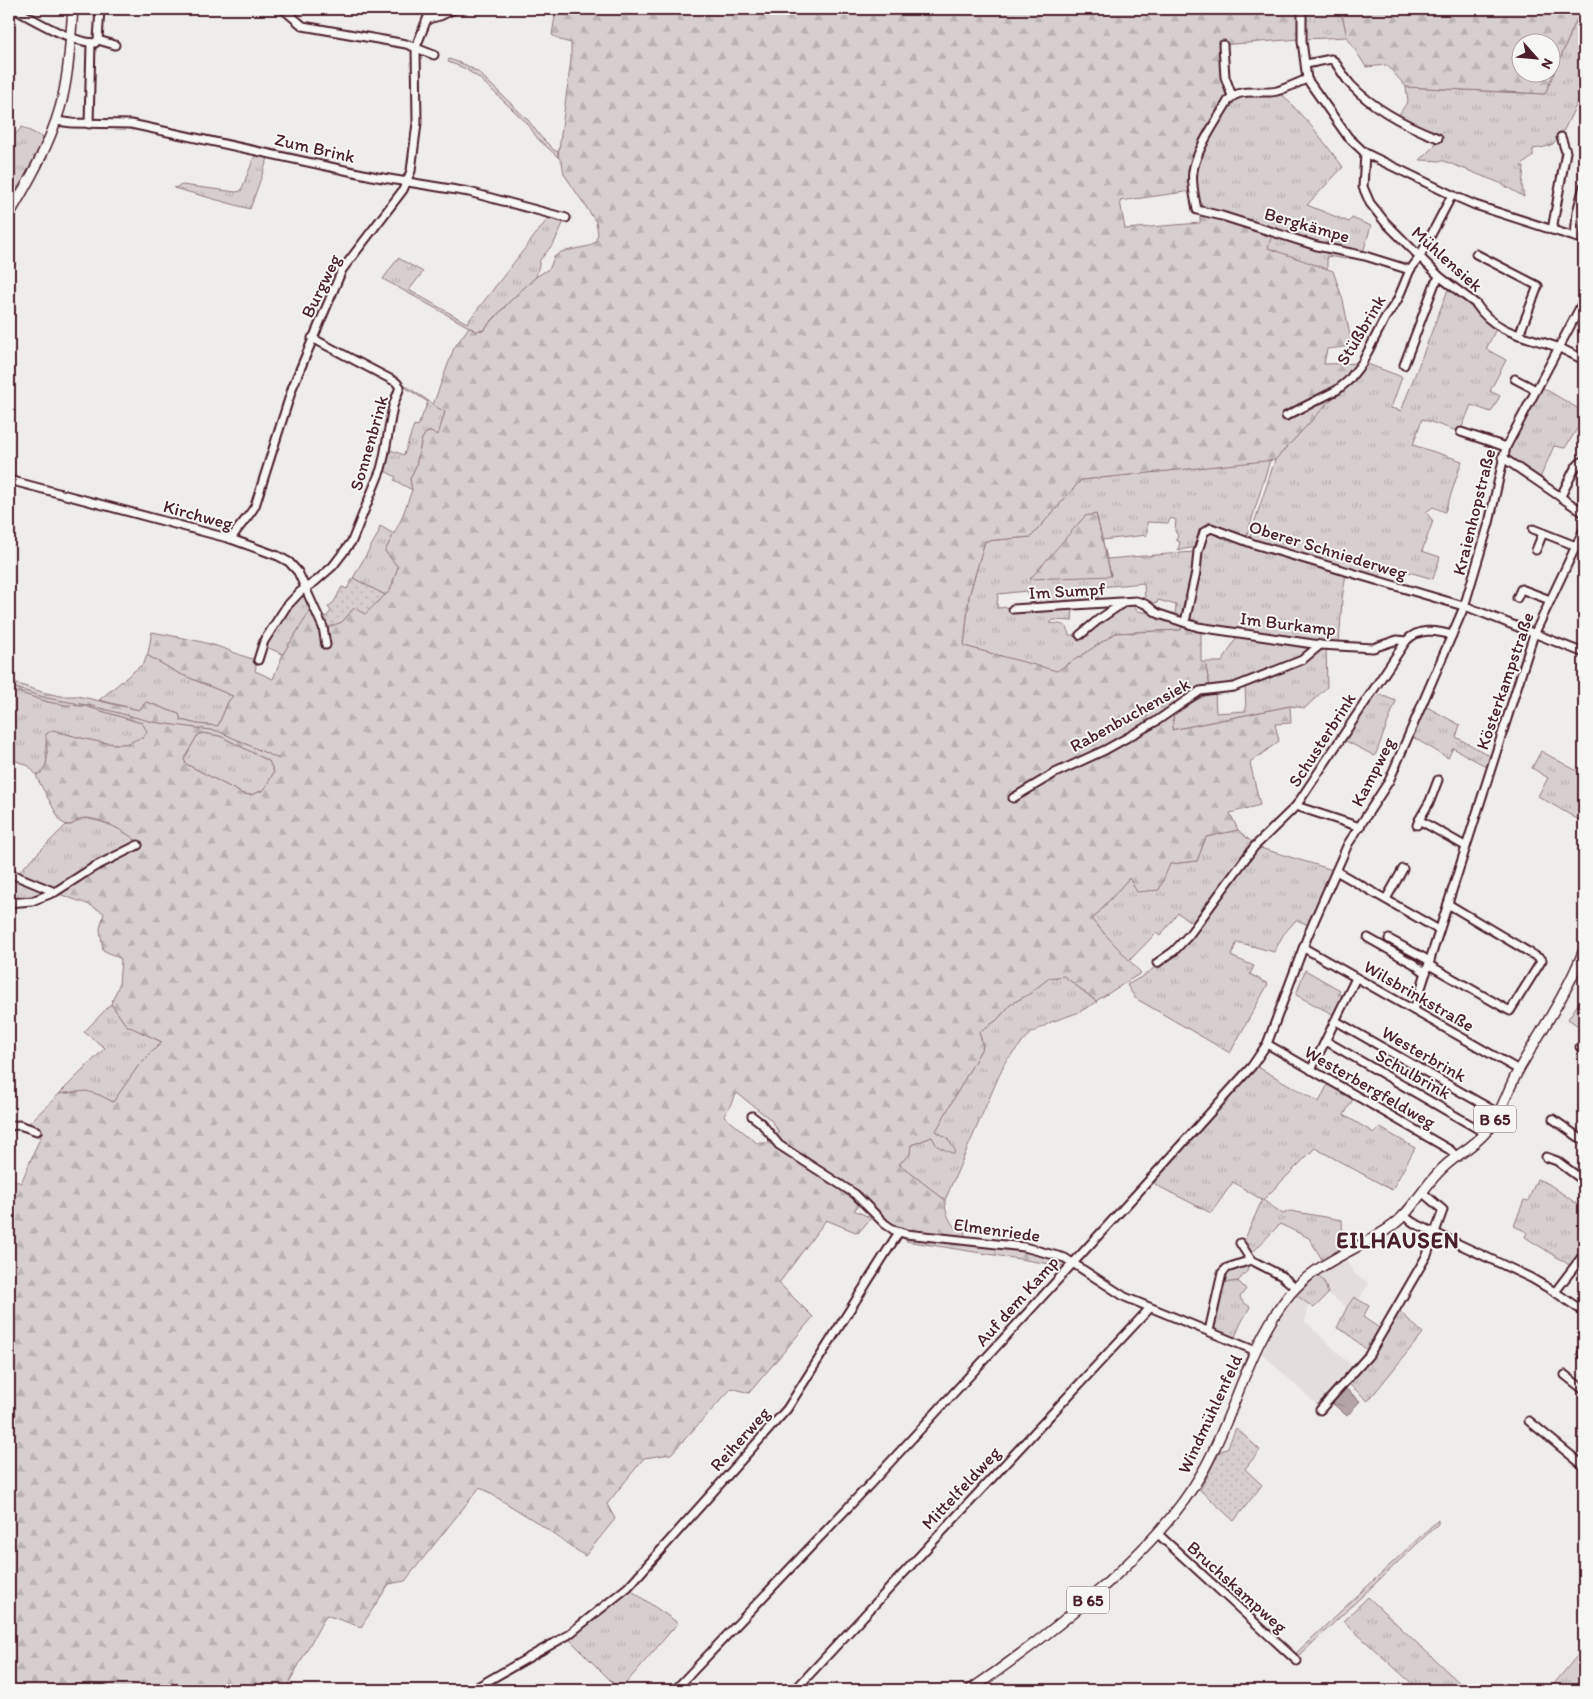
<svg xmlns="http://www.w3.org/2000/svg" width="1593" height="1699" viewBox="0 0 1593 1699" font-family="Itim,sans-serif">
<defs>
<pattern id="grass-tufts" width="24" height="20" patternUnits="userSpaceOnUse" patternTransform="scale(1.25)"><rect width="24" height="20" fill="#d7cfce"/><path d="M3 7l-1-3M5 7V3M7 7l1-3M15 17l-1-3M17 17v-4M19 17l1-3" fill="none" stroke="#bab1b1"/></pattern>
<pattern id="forest-firs" width="22" height="20" patternUnits="userSpaceOnUse" patternTransform="scale(1.25)"><rect width="22" height="20" fill="#d7cfce"/><path d="M5 1l3.5 6h-7zM16 11l3.5 6h-7z" fill="#bab1b1"/></pattern>
<pattern id="garden-dots" width="8" height="8" patternUnits="userSpaceOnUse" patternTransform="scale(1.25)"><rect width="8" height="8" fill="#d7cfce"/><path d="M2 2h.1M6 6h.1" fill="none" stroke="#bab1b1" stroke-width="1.8" stroke-linecap="round"/></pattern>
<pattern id="water-ripples" width="26" height="14" patternUnits="userSpaceOnUse" patternTransform="scale(1.25)"><rect width="26" height="14" fill="#b4a4a5"/><path d="M2 4q2-2 4 0t4 0M15 11q2-2 4 0t4 0" fill="none" stroke="#948587"/></pattern>
</defs>
<rect width="100%" height="100%" fill="#efedea"/>
<filter id="ink" filterUnits="userSpaceOnUse"><feTurbulence type="fractalNoise" baseFrequency=".02" numOctaves="2"/><feDisplacementMap in="SourceGraphic" scale="10" xChannelSelector="R" yChannelSelector="G"/><feConvolveMatrix kernelMatrix="1 2 1 2 8 2 1 2 1" color-interpolation-filters="sRGB"/></filter>
<g filter="url(#ink)">
<g fill="#e3dedc">
<path d="M1344,1258L1356,1275L1369,1283L1359,1300L1354,1297L1347,1307L1328,1294L1325,1283L1318,1275Z"/>
<path d="M1296,1295L1309,1305L1307,1307L1305,1321L1353,1367L1357,1368L1321,1406L1316,1404L1261,1353L1277,1322Z"/>
</g>
<g fill="url(#grass-tufts)" stroke="#90777c">
<path d="M1305,9H1341L1347,37L1305,39Z"/>
<path d="M1581,9H1584V89L1561,136L1553,144L1545,147L1533,149V156L1521,166L1524,167L1522,186L1524,197L1500,183L1444,161L1420,160L1434,146L1438,139L1398,116L1408,101L1406,87L1545,94Z"/>
<path d="M449,59L466,65L478,72L528,120L540,136L554,150L558,152V157L538,139L527,123L479,78L464,68L448,62Z"/>
<path d="M1281,93L1314,129L1343,167L1307,205L1349,222L1352,218L1371,226L1361,259L1346,254V259L1327,256V270L1267,248L1273,229L1199,206L1195,172L1199,158L1212,131L1230,102L1244,94Z"/>
<path d="M22,127L44,138L19,188L9,182V141Z"/>
<path d="M255,155L268,158L250,209L174,188L182,185L236,192L241,191Z"/>
<path d="M550,216L565,219L554,243L540,260L536,277L512,299L482,331L478,332L383,279L398,258L423,272L409,290L467,323Z"/>
<path d="M347,261L318,335V338L403,384L445,412L438,436L430,432L426,433L422,439L416,466L410,479L412,490L394,480L396,477L383,470L388,449L404,455L414,425L418,426L428,402L403,386L399,387L383,456L358,528L340,556L338,552L352,536L379,469L398,387L395,383L315,343L295,387L255,511L239,532L232,531L246,517L251,505L259,487L291,384Z"/>
<path d="M1449,287L1474,306L1479,314L1497,327L1486,349L1506,360L1490,391L1500,396L1491,412L1471,405L1460,432L1422,419L1413,445L1462,461L1445,512L1433,507L1426,512L1433,521L1422,551L1440,557L1433,579L1385,565L1378,580L1252,542L1250,536L1275,460L1365,363L1402,377L1391,408L1401,411Z"/>
<path d="M1540,386L1584,412V418L1565,448L1554,446L1540,478L1508,458L1506,453Z"/>
<path d="M1270,460L1246,538L1209,522L1206,524L1197,547L1178,550L1180,542L1176,540L1178,536L1175,531L1176,520L1171,518L1168,523L1147,522V535L1102,540L1096,514L1111,575L1107,559L1193,552L1197,554L1184,619L1175,616L1176,605L1158,600L1157,603L1154,602L1153,604H1150L1145,601L1144,583L1099,587L1098,603L1030,607L1027,591L998,594L997,608L1009,607L1011,610L1073,606L1072,621L1053,620L1050,623C1061,625 1066,622 1069,635H1077L1078,637L1089,636V629L1123,605L1132,602L1137,611L1155,614L1183,624L1181,630L1116,633L1057,672L964,646L969,596L985,541L1031,537L1081,480Z"/>
<path d="M380,526L394,534L385,551L398,567L390,591L385,595L353,578L378,534Z"/>
<path d="M1212,530L1346,574L1342,599L1339,645L1192,624L1188,621L1205,536Z"/>
<path d="M304,593L312,608L283,654L264,646C275,627 286,606 304,593Z"/>
<path d="M1238,635L1311,646L1301,658L1233,686L1210,689L1205,662H1222Z"/>
<path d="M1326,648L1327,687L1305,708L1290,706L1172,730L1174,711L1215,691L1216,713L1246,711L1245,685L1302,661Z"/>
<path d="M147,655L178,673L233,696L228,702L218,726L197,724L181,720L179,714L146,702L139,710L99,700L144,663Z"/>
<path d="M9,689L48,702L65,705L85,706L135,721L142,723L148,731L143,738C136,739 135,741 129,743C113,748 69,735 53,730C51,734 46,740 46,745C45,759 51,767 37,776L29,766L9,758Z"/>
<path d="M1373,692L1396,701L1375,756L1342,739Z"/>
<path d="M1425,706L1460,725L1456,737L1492,757L1489,768L1453,748L1448,758L1411,736Z"/>
<path d="M202,733L220,736L269,761L274,772L264,790L251,795L243,794L186,764L184,759L197,736Z"/>
<path d="M1541,751L1584,775V823L1538,796L1548,778L1532,768Z"/>
<path d="M83,818C102,820 124,829 138,842L55,891L16,875L66,825H71Z"/>
<path d="M1238,830L1254,844L1195,925L1178,913L1160,936L1156,933L1129,961L1092,920L1129,878L1170,864L1197,861L1206,837Z"/>
<path d="M1257,847L1333,870L1309,925L1296,920L1283,935L1274,952L1237,942L1231,956L1254,966L1250,974L1268,984L1230,1053L1135,998L1127,985L1145,975L1184,945Z"/>
<path d="M9,874L52,892L42,896L9,901Z"/>
<path d="M1305,970L1340,990L1339,994L1345,996L1336,1016L1296,995Z"/>
<path d="M1064,976L1097,1002L1077,1013L1051,1022L1030,1034L1005,1062L945,1200L899,1164L910,1154L911,1145L932,1137L935,1132L983,1046L979,1032L997,1020L1011,1004L1029,994L1049,978Z"/>
<path d="M111,1004L126,1025L162,1042L139,1065L113,1102C94,1092 80,1090 59,1094L105,1048L84,1032Z"/>
<path d="M1256,1066L1319,1102L1329,1082L1354,1097L1344,1115L1374,1133L1379,1127L1415,1148L1392,1190L1315,1148L1263,1200L1283,1214L1290,1211L1342,1220L1343,1246L1323,1261L1309,1238L1280,1224L1250,1255L1244,1241L1262,1200L1233,1182L1211,1213L1156,1185L1153,1180Z"/>
<path d="M1537,1179L1549,1184L1584,1209V1249L1571,1266L1525,1237L1527,1232L1514,1226L1524,1200L1528,1201Z"/>
<path d="M1318,1275L1325,1283L1328,1294L1314,1308L1296,1295Z"/>
<path d="M1238,1281L1246,1289L1240,1297L1242,1301L1250,1307L1241,1323L1234,1339L1213,1330L1221,1283Z"/>
<path d="M1354,1297L1369,1306L1363,1317L1382,1330L1370,1350H1367L1347,1333L1337,1328L1347,1307Z"/>
<path d="M1398,1310L1423,1333L1368,1401L1348,1383Z"/>
<path d="M1438,1520V1524L1299,1656H1293Z"/>
<path d="M629,1589L678,1623L620,1690L568,1638Z"/>
<path d="M1368,1597L1466,1689L1468,1690H1419L1343,1621Z"/>
<path d="M1581,1651L1584,1654V1690H1549Z"/>
</g>
<g fill="url(#forest-firs)" stroke="#90777c" fill-rule="evenodd">
<path d="M554,9H1300V39L1220,45L1226,99L1195,157L1192,191L1120,201L1125,229L1200,223V216L1202,213L1272,234L1268,248L1333,271L1343,300L1352,346L1327,349L1324,364L1365,363L1275,460L1081,480L1031,537L985,541L969,596L964,646L1057,671L1116,633L1181,630L1183,624L1201,630V662H1205L1211,693L1174,711L1172,730L1290,706L1291,723L1275,724L1279,741L1250,763L1260,805L1230,813L1238,830L1206,837L1197,861L1170,864L1159,890L1137,892L1129,878L1092,920L1141,973L1096,1001L1064,976L1049,978L1029,994L1011,1004L997,1020L979,1032L983,1046L936,1131L947,1138L955,1150L954,1154L937,1146L932,1137L911,1145L910,1154L899,1164L945,1200C945,1212 948,1218 955,1228L964,1229L966,1242L1024,1249L1064,1260L1065,1263L1063,1266L906,1241L904,1231L894,1228L865,1200L854,1210L871,1218L858,1233L826,1220L779,1283L813,1317L749,1393L732,1388L671,1454L644,1458L607,1504L615,1519L585,1556L538,1523L480,1487L405,1581L389,1584L361,1627L326,1615L285,1690H9V1178L21,1183L43,1131L26,1126L59,1094L86,1091L100,1095L113,1102L139,1065L162,1042L126,1025L111,1004L119,985L121,959L103,950L100,929L104,913L90,905L56,893L138,842C127,832 100,818 85,818C74,818 74,830 61,822L37,778V774L41,773C51,762 46,748 46,734L53,730C69,735 113,748 129,743C134,741 137,738 143,738L147,731L142,723L135,721L85,706L65,705L48,702L9,689V681L42,692L60,696H77L91,699L139,710L146,702L179,714L181,720L197,724L218,726L228,702L233,696L178,673L147,655L148,653L152,632C172,636 193,639 213,645C228,649 242,657 257,660L255,671L273,679L283,654L312,608L326,627L342,622L354,608L383,597L390,591L398,567L385,551L401,520L412,490L410,479L416,466L422,439L426,433L430,432L438,435L445,412L433,405L454,348L469,327L477,332L479,330L483,331L512,299L536,277L550,268L554,257L561,252L589,246L595,242L598,234L596,222L564,174L562,162L558,157L571,60V43L560,40L552,35L556,10ZM202,733L220,736L269,761L274,772L264,790L251,795L243,794L186,764L184,759L197,736ZM737,1093L771,1120L778,1131L770,1143H757L724,1116Z"/>
<path d="M1341,9H1581L1545,94L1406,87L1387,65L1366,67L1347,37ZM1520,42H1550V72H1520Z"/>
<path d="M1096,514L1111,576L1030,579L1085,516Z"/>
<path d="M1247,1263L1248,1270L1238,1281L1221,1283L1226,1270Z"/>
</g>
<g fill="url(#garden-dots)" stroke="#90777c">
<path d="M353,578L385,595L365,614L354,608L342,622L326,628L321,614L326,617L331,611L328,607L334,602L342,587L347,589Z"/>
<path d="M1236,1428L1260,1450L1245,1469L1262,1485L1234,1521L1200,1490L1220,1451L1227,1449Z"/>
</g>
<path fill="#d7cfce" stroke="#90777c" d="M1584,995V1030L1568,1019Z"/>
<path fill="url(#water-ripples)" stroke="#8a6f74" d="M1345,1388L1360,1401L1347,1416L1332,1403Z"/>
<g fill="none" stroke-linecap="round" stroke-linejoin="round">
<path stroke="#8a6f74" stroke-width="1" d="M9,686L46,698L92,706L153,722L218,731L279,759"/>
<g stroke="#4a1f2b" stroke-width="11">
<g id="minor">
<path d="M14,9C36,21 71,42 95,43L98,40L115,45"/>
<path d="M283,9L303,26L406,44L434,55"/>
<path d="M1302,9V41L1307,79L1348,137L1365,153L1452,195L1475,205L1584,240"/>
<path d="M428,19L440,16L454,9"/>
<path d="M98,40L100,9"/>
<path d="M1223,45L1225,77L1232,96"/>
<path d="M1306,64L1331,59L1335,62C1340,70 1345,78 1351,85C1374,109 1407,126 1438,138"/>
<path d="M1307,79C1297,83 1287,88 1277,91C1261,95 1240,86 1228,101C1217,120 1196,150 1193,171C1191,184 1195,198 1197,210L1222,216L1317,246L1365,256L1410,270"/>
<path d="M56,121L72,123L131,124L377,177L469,192L566,218"/>
<path d="M89,124L91,43"/>
<path d="M1365,153L1363,187L1370,203L1385,222L1440,277L1476,304C1496,335 1529,336 1560,348C1568,352 1576,356 1584,360"/>
<path d="M1552,230L1566,152L1561,137"/>
<path d="M1575,237L1577,212L1584,186"/>
<path d="M1476,254L1538,286L1519,335"/>
<path d="M1404,365L1435,283L1440,277"/>
<path d="M1515,379L1536,390"/>
<path d="M1286,416L1337,390L1348,381L1362,363L1385,318L1397,301L1410,270L1419,258L1452,195"/>
<path d="M1461,432L1506,447"/>
<path d="M1502,457L1584,513"/>
<path d="M9,480L231,539L278,556L289,562L298,572L323,627L326,645"/>
<path d="M1561,496L1575,468L1581,462L1584,464"/>
<path d="M1533,529L1576,546"/>
<path d="M231,539C238,527 248,518 255,506L293,386L342,270L403,190L411,171L417,123L416,47L431,9"/>
<path d="M1536,550L1543,533"/>
<path d="M1517,598L1521,589L1550,600"/>
<path d="M1013,609L1136,601C1152,605 1148,608 1159,614L1198,627L1320,645L1373,648L1397,640L1406,641"/>
<path d="M1185,622L1196,572L1198,551L1204,532L1211,528L1254,544L1470,608L1584,653"/>
<path d="M1080,635L1098,620L1123,603"/>
<path d="M258,660L264,641L286,607L300,592L316,581L333,566L352,541L381,469L384,457L393,406L400,387L396,382L312,338"/>
<path d="M1013,798L1055,773L1105,750L1155,722L1200,691L1234,687L1302,660L1320,645"/>
<path d="M1296,806L1360,827"/>
<path d="M1419,820L1430,801L1438,780"/>
<path d="M1417,825L1419,820L1465,846"/>
<path d="M1336,871L1439,930"/>
<path d="M9,873L55,892"/>
<path d="M1386,899L1403,869"/>
<path d="M9,903L32,901L55,892L94,867L138,845"/>
<path d="M1368,938L1414,964L1426,973"/>
<path d="M1389,939L1430,961"/>
<path d="M1304,948L1519,1070"/>
<path d="M1157,963L1174,951L1189,935L1254,847L1296,806L1406,641C1418,628 1435,630 1452,635"/>
<path d="M1429,965L1510,1011L1542,960L1448,904"/>
<path d="M1414,1010L1533,637L1584,529"/>
<path d="M1336,1021L1498,1113"/>
<path d="M1326,1041L1485,1133"/>
<path d="M1267,1044L1450,1150L1457,1157"/>
<path d="M1580,1047L1584,1050"/>
<path d="M1311,1070L1356,978"/>
<path d="M752,1116L761,1123L779,1145L855,1194L885,1224L894,1230L906,1234L1024,1247L1065,1258L1125,1297L1256,1351"/>
<path d="M1553,1119L1584,1141"/>
<path d="M9,1126L19,1125L37,1131"/>
<path d="M1546,1157L1557,1161L1584,1181"/>
<path d="M1404,1216L1414,1223L1531,1278L1555,1292L1584,1312"/>
<path d="M1240,1243L1251,1260L1282,1276L1296,1288"/>
<path d="M1555,1292L1584,1254"/>
<path d="M1209,1331L1222,1273L1227,1268L1251,1260"/>
<path d="M1582,1354L1584,1355"/>
<path d="M1565,1375L1584,1390"/>
<path d="M1320,1410L1369,1355L1427,1255L1443,1210L1423,1193"/>
<path d="M1529,1421L1584,1466"/>
<path d="M1158,1534L1297,1661"/>
<path d="M472,1690L568,1635L628,1587L787,1409L899,1232"/>
<path d="M675,1690L872,1482L1164,1164L1252,1066L1267,1044L1308,935L1336,871L1348,844L1389,781L1464,607L1489,523L1506,447L1584,300"/>
<path d="M795,1690L1150,1308"/>
</g>
</g>
<g stroke="#4a1f2b" stroke-width="12">
<g id="major">
<path d="M9,215C29,181 49,146 60,108C69,76 70,42 73,9"/>
<path d="M970,1690C1017,1658 1061,1624 1103,1587C1141,1552 1177,1517 1203,1471C1235,1415 1248,1345 1290,1294C1319,1260 1357,1251 1392,1226C1411,1212 1421,1191 1437,1174C1451,1157 1472,1149 1486,1132C1501,1115 1507,1091 1518,1071C1541,1031 1567,993 1584,950"/>
</g>
</g>
<use href="#minor" stroke="#f6f6f2" stroke-width="7"/>
<use href="#major" stroke="#f6f6f2" stroke-width="9"/>
</g>
</g>
<g text-anchor="middle" stroke-width="4" stroke-linejoin="round" paint-order="stroke">
<g fill="#f6f6f2" stroke="#7e6067" stroke-width="1">
<rect x="1474" y="1105.5" width="42" height="27" rx="4"/>
<rect x="1067" y="1586.5" width="42" height="27" rx="4"/>
</g>
<g font-size="16" font-weight="bold" fill="#4a1f2b">
<text x="1495" y="1125">B 65</text>
<text x="1088" y="1606">B 65</text>
</g>
<g font-size="18" fill="#4a1f2b" stroke="#f6f6f2">
<text transform="translate(315 148) rotate(13)" y="6">Zum Brink</text>
<text transform="translate(1307 225) rotate(16)" y="6">Bergkämpe</text>
<text transform="translate(1447 259) rotate(42)" y="6">Mühlensiek</text>
<text transform="translate(321 286) rotate(-64)" y="6">Burgweg</text>
<text transform="translate(1361 330) rotate(-59)" y="6">Stüßbrink</text>
<text transform="translate(369 443) rotate(-74)" y="6">Sonnenbrink</text>
<text transform="translate(1474 512) rotate(-76)" y="6">Kraienhopstraße</text>
<text transform="translate(198 515) rotate(15)" y="6">Kirchweg</text>
<text transform="translate(1328 550) rotate(17)" y="6">Oberer Schniederweg</text>
<text transform="translate(1067 591) rotate(-3)" y="6">Im Sumpf</text>
<text transform="translate(1288 624) rotate(7)" y="6">Im Burkamp</text>
<text transform="translate(1505 681) rotate(-71)" y="6">Kösterkampstraße</text>
<text transform="translate(1130 715) rotate(-29)" y="6">Rabenbuchensiek</text>
<text transform="translate(1322 740) rotate(-57)" y="6">Schusterbrink</text>
<text transform="translate(1373 772) rotate(-63)" y="6">Kampweg</text>
<text transform="translate(1419 996) rotate(30)" y="6">Wilsbrinkstraße</text>
<text transform="translate(1424 1054) rotate(30)" y="6">Westerbrink</text>
<text transform="translate(1413 1074) rotate(30)" y="6">Schulbrink</text>
<text transform="translate(1370 1087) rotate(30)" y="6">Westerbergfeldweg</text>
<text transform="translate(997 1230) rotate(8)" y="6">Elmenriede</text>
<text transform="translate(1017 1301) rotate(-48)" y="6">Auf dem Kamp</text>
<text transform="translate(1210 1414) rotate(-65)" y="6">Windmühlenfeld</text>
<text transform="translate(740 1439) rotate(-48)" y="6">Reiherweg</text>
<text transform="translate(961 1488) rotate(-47)" y="6">Mittelfeldweg</text>
<text transform="translate(1237 1587) rotate(42)" y="6">Bruchskampweg</text>
</g>
<g font-size="22" font-weight="bold" letter-spacing="1" fill="#4a1f2b" stroke="#f6f6f2">
<text x="1398" y="1248">EILHAUSEN</text>
</g>
</g>
<rect width="1593" height="1699" fill="none" stroke="#f6f6f2" stroke-width="30"/>
<rect x="15" y="15" width="1563" height="1669" fill="none" stroke="#4a1f2b" stroke-width="2" filter="url(#ink)"/>
<g transform="translate(1536 58) rotate(117)"><circle r="24" fill="#f6f6f2" stroke="#b1a0a2"/>
<path d="M0-4L9 19L0 12L-9 19Z" fill="#4a1f2b"/>
<text y="-8" font-size="14" font-weight="bold" text-anchor="middle" fill="#4a1f2b">N</text>
</g>
</svg>
